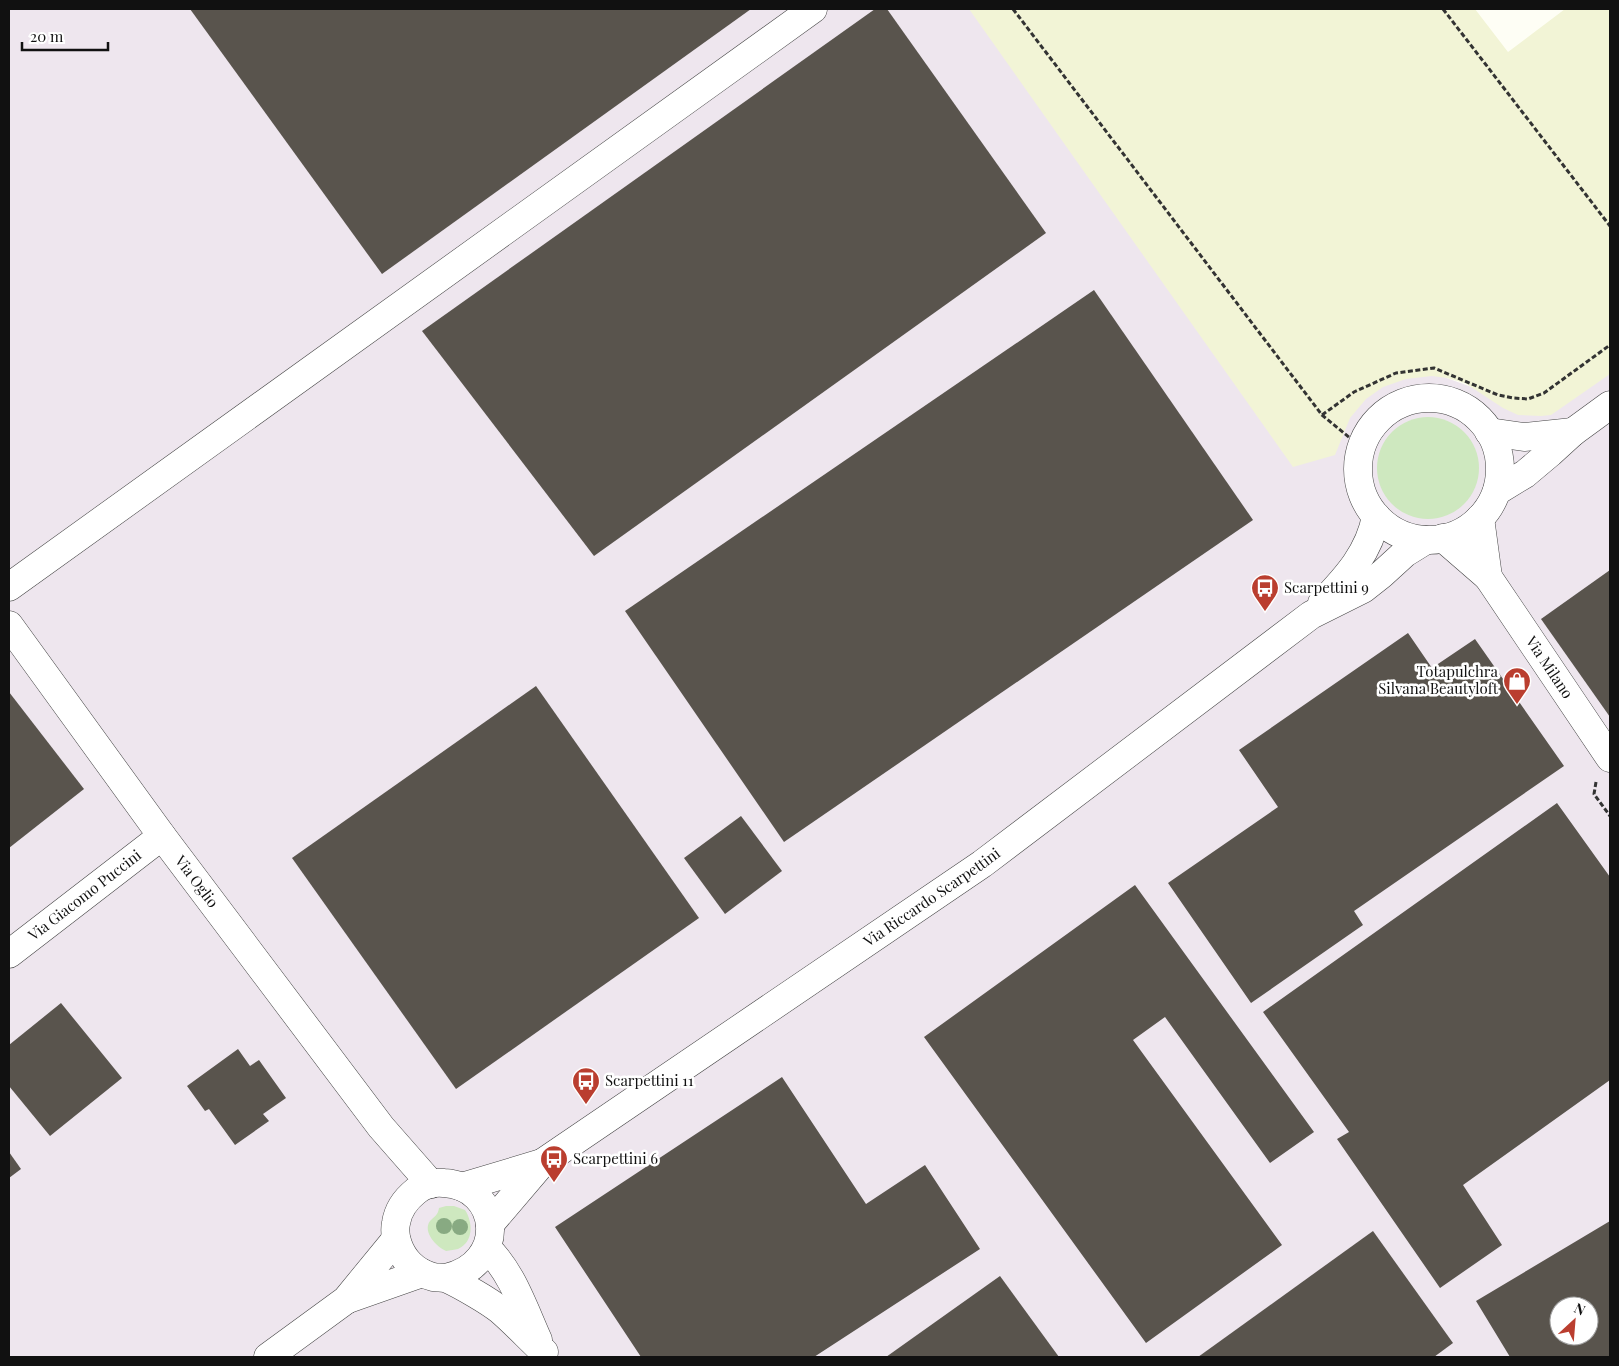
<svg xmlns="http://www.w3.org/2000/svg" width="1619" height="1366" viewBox="0 0 1619 1366" font-family="'Playfair Display',serif">
<rect width="100%" height="100%" fill="#fefef5"/>
<path fill="#eee6ee" fill-rule="evenodd" d="M9,9H1036L1430,372L1543,413L1610,366V1357H9ZM1559,1306H1589V1336H1559Z"/>
<path fill="#f2f4d6" d="M969,9H1475L1508,52L1565,9H1608L1610,12V374L1551,415L1541,416L1518,415L1503,408L1465,383L1447,378L1432,376L1406,379L1383,387L1366,399L1350,418L1335,455L1293,467Z"/>
<g fill="#cee8bf">
<circle cx="1428" cy="468" r="51"/>
<path d="M446,1206H454L465,1210C473,1222 474,1242 458,1249C455,1250 450,1250 446,1251C437,1247 422,1232 430,1221C435,1216 438,1215 439,1208Z"/>
</g>
<g fill="#59544d" fill-rule="evenodd">
<path d="M190,9H751L382,274Z"/>
<path d="M875,9H887L1046,233L594,556L422,331Z"/>
<path d="M1094,290L1253,520L784,842L625,611Z"/>
<path d="M1610,570V717L1541,619Z"/>
<path d="M1408,633L1432,668L1475,639L1564,766L1354,911L1363,925L1251,1003L1168,883L1278,807L1239,750Z"/>
<path d="M536,686L699,918L456,1089L292,858Z"/>
<path d="M9,692L84,789L9,848Z"/>
<path d="M1557,803L1610,877V1080L1463,1185L1502,1245L1440,1288L1337,1139L1349,1132L1263,1012Z"/>
<path d="M741,816L782,871L725,914L684,858Z"/>
<path d="M1135,885L1314,1132L1270,1163L1165,1017L1133,1040L1282,1245L1146,1343L924,1037Z"/>
<path d="M61,1003L122,1078L50,1136L9,1086V1045Z"/>
<path d="M238,1049L250,1066L259,1060L286,1098L263,1114L269,1121L235,1145L209,1109L205,1111L187,1086Z"/>
<path d="M782,1077L866,1204L925,1165L980,1249L814,1357H641L555,1227Z"/>
<path d="M9,1152L21,1169L9,1178Z"/>
<path d="M1610,1221V1357H1510L1476,1301ZM1559,1306H1589V1336H1559Z"/>
<path d="M1373,1231L1453,1343L1434,1357H1198Z"/>
<path d="M1000,1276L1059,1357H886Z"/>
</g>
<g fill="none" stroke-linecap="round" stroke-linejoin="round">
<g stroke="#444" stroke-width="29">
<g id="minor">
<circle cx="1429" cy="469" r="71"/>
<path d="M1489,432L1524,437L1573,432"/>
<path d="M1497,491L1525,474L1550,453L1573,432L1610,405"/>
<path d="M1480,518L1488,577"/>
<path id="s1" d="M1443,538L1488,577L1610,758"/>
<path d="M9,587L813,9"/>
<path d="M1322,603C1346,578 1370,552 1376,516"/>
<path id="s2" d="M9,625L162,836L381,1127L431,1184"/>
<path id="s3" d="M9,954L162,836"/>
<path d="M462,1187L542,1163"/>
<path id="s4" d="M490,1224L542,1163L982,864L1311,615L1363,589L1382,574L1405,553L1426,540"/>
<path d="M487,1248C512,1272 524,1309 538,1340"/>
<path d="M446,1278C509,1264 501,1186 444,1183C434,1182 423,1185 416,1191C406,1199 398,1210 396,1223C393,1237 400,1254 410,1264C416,1270 425,1275 433,1277C438,1278 443,1277 448,1279C461,1285 489,1301 500,1310C515,1323 529,1338 544,1352"/>
<path d="M348,1299L422,1273"/>
<path d="M268,1357L346,1300L396,1239"/>
</g>
</g>
<g stroke="#333" stroke-width="3" stroke-dasharray="5 2.5" stroke-linecap="butt">
<path d="M1013,9L1322,415L1361,447"/>
<path d="M1443,9L1610,226"/>
<path d="M1322,415L1354,392L1396,373L1434,368L1498,395L1513,398L1528,399L1544,393L1610,345"/>
<path d="M1596,782L1594,794L1610,816"/>
</g>
<use href="#minor" stroke="#fff" stroke-width="28"/>
</g>
<g fill="#88aa82">
<circle cx="444" cy="1226" r="8"/>
<circle cx="460" cy="1227" r="8"/>
</g>
<defs>
<g id="bus-pin" transform="scale(1.4375)"><path d="M0 17L-7.5 6A9.5 9.5 0 1 1 7.5 6Z" fill="#ba3e2f" stroke="#fff"/><path d="M-5-6H5V4H4V6H2V4H-2V6H-4V4H-5ZM-3.5-4V0h7V-4ZM-3.5 1.2v1.5H-2V1.2ZM2 1.2v1.5H3.5V1.2Z" fill="#fff"/></g>
<g id="shop-pin" transform="scale(1.4375)"><path d="M0 17L-7.5 6A9.5 9.5 0 1 1 7.5 6Z" fill="#ba3e2f" stroke="#fff"/><path d="M-5-2.5h2.3a2.7 3.5 0 0 1 5.4 0H5L5.5 6h-11ZM-1.5-2.5h3a1.5 2.3 0 0 0-3 0Z" fill="#fff"/></g>
</defs>
<g fill-rule="evenodd">
<use href="#bus-pin" x="1265" y="588"/>
<use href="#shop-pin" x="1517" y="681"/>
<use href="#bus-pin" x="586" y="1081"/>
<use href="#bus-pin" x="554" y="1159"/>
</g>
<g text-anchor="middle" stroke-width="5" stroke-linejoin="round" paint-order="stroke">
<g font-size="15" fill="#111" stroke="#fff" text-anchor="start">
<text x="1284" y="593">Scarpettini 9</text>
<text x="1498" y="677" text-anchor="end">Totapulchra<tspan x="1498" dy="17">Silvana Beautyloft</tspan></text>
<text x="605" y="1086">Scarpettini 11</text>
<text x="573" y="1164">Scarpettini 6</text>
</g>
<g font-size="15" fill="#111" stroke="#fff">
<text dy="5" stroke="none"><textPath href="#s1" startOffset="169">Via Milano</textPath></text>
<text dy="5" stroke="none"><textPath href="#s2" startOffset="318">Via Oglio</textPath></text>
<text dy="5" stroke="none"><textPath href="#s3" startOffset="96">Via Giacomo Puccini</textPath></text>
<text dy="5" stroke="none"><textPath href="#s4" startOffset="552">Via Riccardo Scarpettini</textPath></text>
</g>
</g>
<rect width="1619" height="1366" fill="none" stroke="#111111" stroke-width="20"/>
<g transform="translate(1574 1321) rotate(26)"><circle r="24" fill="#ffffff" stroke="#a0a0a0"/>
<path d="M0-4L9 19L0 12L-9 19Z" fill="#ba3e2f"/>
<text y="-8" font-size="14" font-weight="bold" text-anchor="middle" fill="#111111">N</text>
</g>
<path d="M22 42v8h86v-8" fill="none" stroke="#111111" stroke-width="2.5"/>
<text x="30" y="42" font-size="15" fill="#111111" stroke="#ffffff" stroke-width="4" paint-order="stroke">20 m</text>
</svg>
